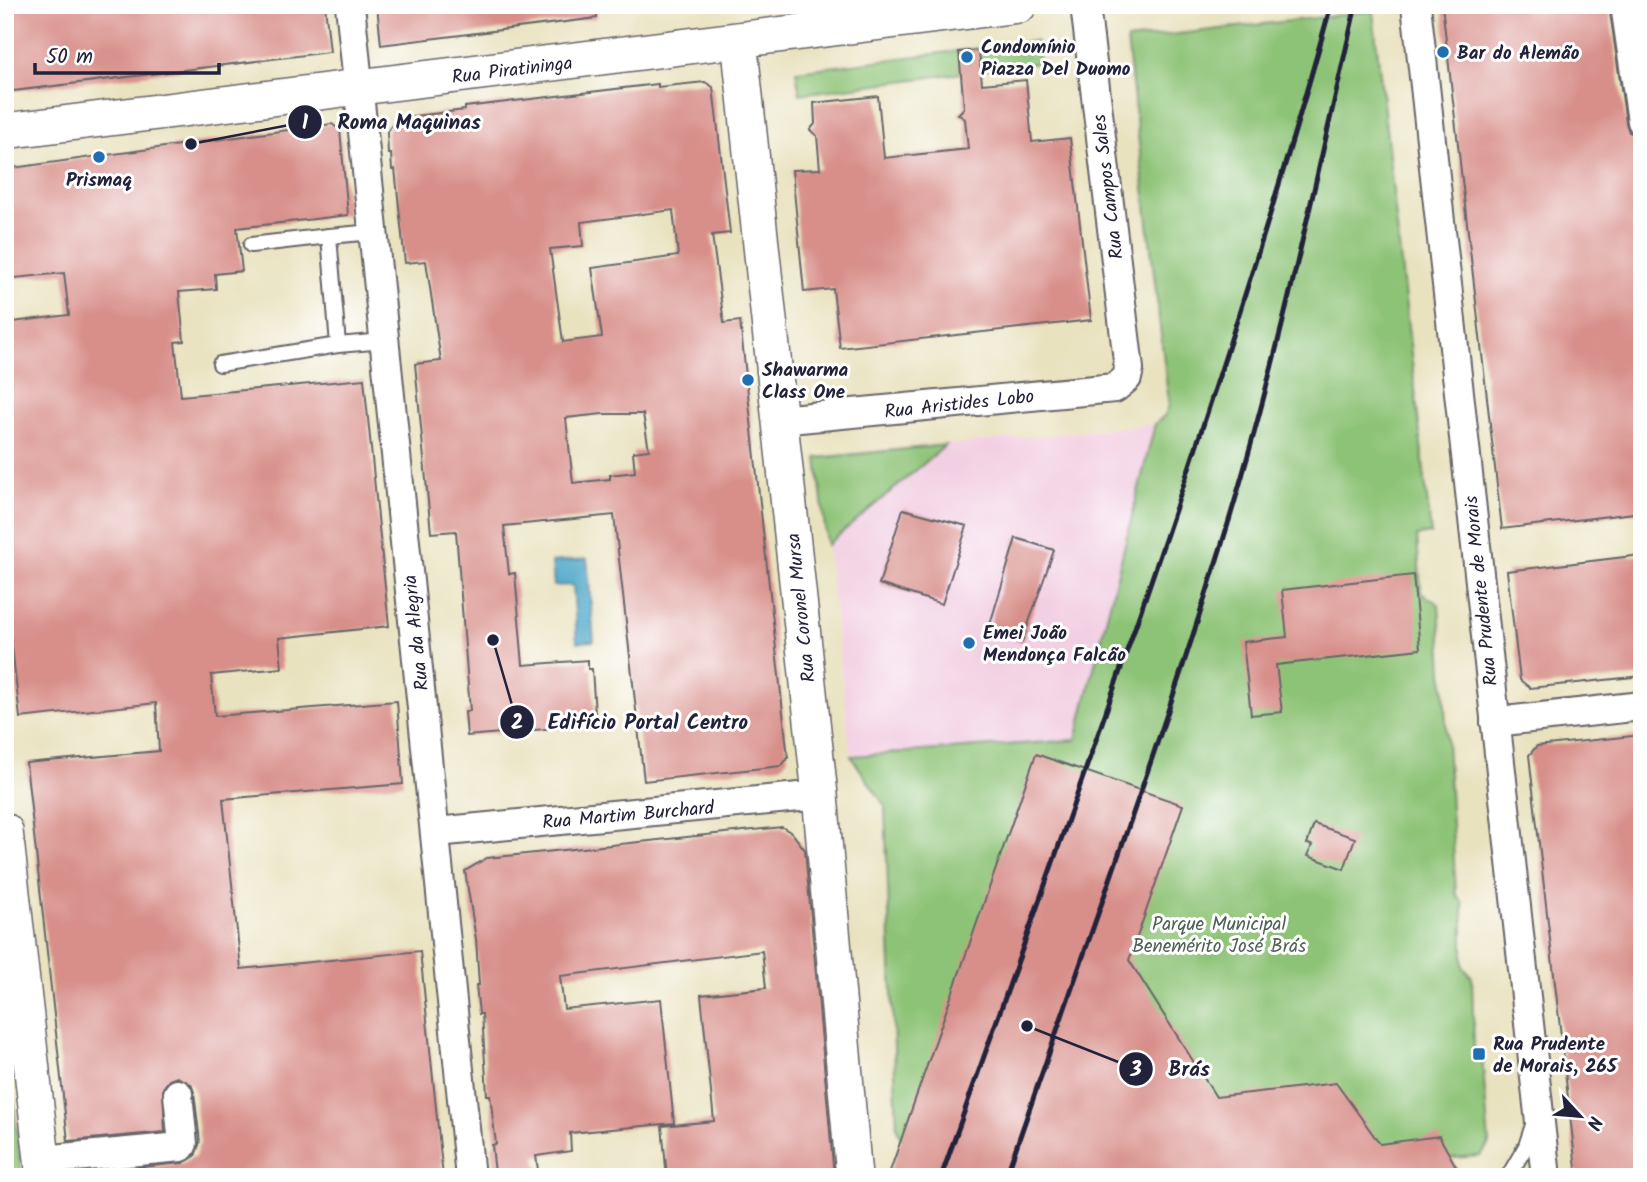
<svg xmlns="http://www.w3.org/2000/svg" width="1647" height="1182" viewBox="0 0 1647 1182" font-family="Kalam,sans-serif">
<rect width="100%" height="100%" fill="#fff"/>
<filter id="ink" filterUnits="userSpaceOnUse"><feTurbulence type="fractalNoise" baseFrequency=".0143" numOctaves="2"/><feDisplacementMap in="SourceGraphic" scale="14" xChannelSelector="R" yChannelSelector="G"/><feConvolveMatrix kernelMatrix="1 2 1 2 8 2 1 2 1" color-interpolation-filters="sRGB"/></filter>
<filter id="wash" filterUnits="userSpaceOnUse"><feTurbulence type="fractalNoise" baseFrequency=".00686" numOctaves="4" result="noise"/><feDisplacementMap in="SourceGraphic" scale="28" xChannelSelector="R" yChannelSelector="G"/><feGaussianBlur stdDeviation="1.57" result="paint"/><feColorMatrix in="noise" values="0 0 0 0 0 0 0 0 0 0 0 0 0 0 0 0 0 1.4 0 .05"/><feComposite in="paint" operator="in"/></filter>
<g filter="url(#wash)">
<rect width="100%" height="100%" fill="#e9e2bf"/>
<path fill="#f2cfe2" d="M1155,424L1076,740L851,756L827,545L946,445Z"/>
<g fill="#8dc376" stroke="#587258" stroke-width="2">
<path d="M1373,11L1431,534L1417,536L1421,593L1439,604L1456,894L1463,903V967L1472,977L1474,1048L1482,1055L1489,1144L1480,1156L1423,1160L902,1139L897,1129L885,806L851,756L1076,740L1155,424L1165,415L1169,405L1127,40Z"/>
<path d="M1036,41L1039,63L800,94L796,71Z"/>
<path d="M946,445L827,545L817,458Z"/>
<path d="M5,1024L22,1177H13L5,1105Z"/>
</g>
<path fill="#49a5c7" stroke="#366481" stroke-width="2" d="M587,559L594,641L577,642L573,585L554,586L552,562Z"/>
<g id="blocks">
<g fill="#d88f8a" fill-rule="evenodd">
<path d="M5,5H325L330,52L5,92Z"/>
<path d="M377,5H597V18L381,45Z"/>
<path d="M1442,5H1609L1626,123L1629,132L1642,137V147L1638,148L1642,176V512L1502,529Z"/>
<path d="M979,50L982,84L1026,80L1032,142L1070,138L1091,320L840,348L833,289L804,292L792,170L820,169L817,136L810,130L815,124L814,103L878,96L884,158L968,149L965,119L958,114L964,108L959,52Z"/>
<path d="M705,82L713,87L730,233L712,235L724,323L740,321L788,758L781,766L644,781L614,515L504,526L509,574L515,573L523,665L588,660V669H592L595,714L591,715V725L467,736L465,712L470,711L456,531L431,533L415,364L441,361L426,261L405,263L395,169L392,170L391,154H388L387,132L397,118L465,110V107L658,84V87ZM673,210L678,256L592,268L602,337L563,342L550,249L583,246L581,222ZM603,414H643L649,450L633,452L635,472L610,475V479L573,483L566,418Z"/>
<path d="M332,124L340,130L348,215L237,228L242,271L215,274L216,289L179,292L184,341L175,342L181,396L364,379L389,626L279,638L282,668L211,675L215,716L397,701L403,784L223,799L241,969L420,951L443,1177H71V1174L183,1163L195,1156L200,1142L194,1092L191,1084L177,1077L169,1080L163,1088L165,1132L68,1141L26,763L159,751L156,703L20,718L5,584V323L69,315L64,273L5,279V169Z"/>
<path d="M903,509L967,526L942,604L879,584Z"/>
<path d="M1016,538L1054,550L1022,642L988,631Z"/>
<path d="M1642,555V676L1530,688L1520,680L1507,571Z"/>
<path d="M1413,575L1420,649L1276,665L1282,712L1251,715L1243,642L1287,637L1282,590Z"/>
<path d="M1642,735V1177H1577L1529,755L1537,746Z"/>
<path d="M1036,754L1183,805L1129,960L1216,1097L1336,1083L1380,1144L1439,1136L1462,1177H888Z"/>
<path d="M1314,824L1355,838L1344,869L1308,856L1312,845L1307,844Z"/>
<path d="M782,827L792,833L805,850L834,1177H667L662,1126L714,1121L701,995L766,988L762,951L560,976L564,1009L661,999L674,1123L570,1133L571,1151L536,1156L538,1170L495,1174L492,1145L496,1144L490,1095H487L482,1014H479L476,985H479L476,939L465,871L487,858Z"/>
</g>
</g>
</g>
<g filter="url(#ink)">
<use href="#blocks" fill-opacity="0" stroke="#686569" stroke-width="2"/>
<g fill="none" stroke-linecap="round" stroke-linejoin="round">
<g stroke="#686569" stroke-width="18">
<g id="service">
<path d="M329,236L373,232"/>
<path d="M338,345L384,341"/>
<path d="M220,364L338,345L329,236L251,245"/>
<path d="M1508,1177L1526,1146L1533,1125"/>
</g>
</g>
<g stroke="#686569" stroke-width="32">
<g id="minor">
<path d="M350,5L470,1177"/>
<path d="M1416,5L1546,1177"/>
<path d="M1625,5L1642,121"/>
<path d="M779,420L1115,388L1127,378L1129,369L1085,5"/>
<path d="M1495,722L1642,706"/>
<path d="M436,832L820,795"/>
<path d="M42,1160L181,1147L183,1144L178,1094"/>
</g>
</g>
<g stroke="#686569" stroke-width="38">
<g id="tertiary">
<path d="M739,40L820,795L854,1177"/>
<path d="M5,131L1019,5"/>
<path d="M5,831L44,1177"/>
</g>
</g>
<use href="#service" stroke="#fff" stroke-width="14"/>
<use href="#minor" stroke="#fff" stroke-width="28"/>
<use href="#tertiary" stroke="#fff" stroke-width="35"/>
<g stroke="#22223b" stroke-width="5">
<path d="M941,1177C1079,789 1221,402 1331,5"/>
<path d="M1006,1177C1079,964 1158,752 1224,537C1278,362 1315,183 1356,5"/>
</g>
</g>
</g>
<g fill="#1f6fb2" stroke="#fff" stroke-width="2.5">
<circle cx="1443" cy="52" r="7"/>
<circle cx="967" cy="57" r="7"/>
<circle cx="99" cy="157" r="7"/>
<circle cx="748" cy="380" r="7"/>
<circle cx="969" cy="643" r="7"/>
<rect x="1472" y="1047" width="14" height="14" rx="3.5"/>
</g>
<g text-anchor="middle" stroke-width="6" stroke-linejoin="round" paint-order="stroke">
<g font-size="19" font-weight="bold" fill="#22223b" stroke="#fff" text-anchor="start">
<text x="981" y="53">Condomínio<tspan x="981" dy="22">Piazza Del Duomo</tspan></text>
<text x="1457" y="59">Bar do Alemão</text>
<text x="99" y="186" text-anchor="middle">Prismaq</text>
<text x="762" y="376">Shawarma<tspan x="762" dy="22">Class One</tspan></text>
<text x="983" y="639">Emei João<tspan x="983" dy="22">Mendonça Falcão</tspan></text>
<text x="1493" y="1050">Rua Prudente<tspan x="1493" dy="22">de Morais, 265</tspan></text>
</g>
<g font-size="19" fill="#22223b" stroke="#fff">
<text transform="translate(512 69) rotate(-7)" y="7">Rua Piratininga</text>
<text transform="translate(1107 187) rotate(-97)" y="7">Rua Campos Sales</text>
<text transform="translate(959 403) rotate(-6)" y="7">Rua Aristides Lobo</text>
<text transform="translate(1480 591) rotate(-96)" y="7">Rua Prudente de Morais</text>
<text transform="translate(800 608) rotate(-96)" y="7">Rua Coronel Mursa</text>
<text transform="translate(415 633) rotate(-96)" y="7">Rua da Alegria</text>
<text transform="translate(628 814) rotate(-5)" y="7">Rua Martim Burchard</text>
</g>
<g font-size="19" fill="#4d6253" stroke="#fff">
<text x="1219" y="930">Parque Municipal<tspan x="1219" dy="22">Benemérito José Brás</tspan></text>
</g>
</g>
<path fill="none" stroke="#22223b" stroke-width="2.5" d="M191 144L305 122M493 640L517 722M1027 1026L1136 1069"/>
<g fill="#22223b" stroke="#fff" stroke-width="2.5">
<circle cx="191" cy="144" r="7"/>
<circle cx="493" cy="640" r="7"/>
<circle cx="1027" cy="1026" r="7"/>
<circle cx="305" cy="122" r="18"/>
<circle cx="517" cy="722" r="18"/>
<circle cx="1136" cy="1069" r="18"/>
</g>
<g font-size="21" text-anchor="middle" font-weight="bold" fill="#fff">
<text x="305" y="129">1</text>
<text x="517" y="729">2</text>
<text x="1136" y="1076">3</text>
</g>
<g font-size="21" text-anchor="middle" font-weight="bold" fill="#22223b" stroke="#fff" stroke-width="6" stroke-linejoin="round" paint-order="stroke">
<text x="409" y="129">Roma Maquinas</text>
<text x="648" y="729">Edifício Portal Centro</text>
<text x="1189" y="1076">Brás</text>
</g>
<rect width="1647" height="1182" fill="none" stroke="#fff" stroke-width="28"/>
<g transform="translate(1580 1116) rotate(116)" stroke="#ffffff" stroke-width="5" paint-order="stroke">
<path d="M0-5L12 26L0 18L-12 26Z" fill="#22223b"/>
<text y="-10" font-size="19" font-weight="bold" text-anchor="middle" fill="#22223b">N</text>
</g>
<path d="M35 63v10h184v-10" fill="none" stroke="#22223b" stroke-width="3.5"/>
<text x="46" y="63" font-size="21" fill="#22223b" stroke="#ffffff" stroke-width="5" paint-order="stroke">50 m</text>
</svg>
